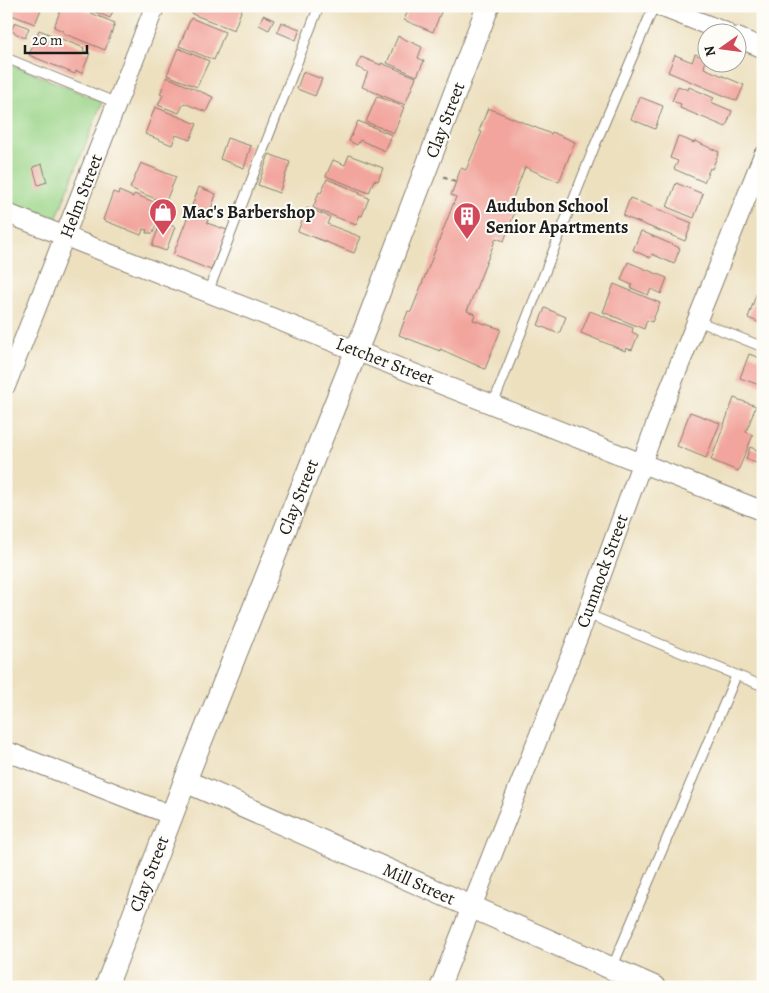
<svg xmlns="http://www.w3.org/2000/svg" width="769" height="993" viewBox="0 0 769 993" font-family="Alegreya,serif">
<rect width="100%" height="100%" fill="#fdfcf7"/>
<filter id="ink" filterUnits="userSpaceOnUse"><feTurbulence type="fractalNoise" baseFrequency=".02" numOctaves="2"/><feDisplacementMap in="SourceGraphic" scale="10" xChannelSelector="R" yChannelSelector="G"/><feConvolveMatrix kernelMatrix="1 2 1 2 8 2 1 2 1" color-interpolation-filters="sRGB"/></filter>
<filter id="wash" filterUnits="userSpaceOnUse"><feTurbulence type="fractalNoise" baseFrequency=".0096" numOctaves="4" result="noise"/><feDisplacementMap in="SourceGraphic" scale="20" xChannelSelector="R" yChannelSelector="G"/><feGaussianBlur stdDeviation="1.12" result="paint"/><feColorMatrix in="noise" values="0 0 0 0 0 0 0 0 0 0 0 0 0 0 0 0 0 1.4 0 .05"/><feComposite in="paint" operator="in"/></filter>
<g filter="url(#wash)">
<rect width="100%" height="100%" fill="#ede0bf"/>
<path fill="#9ad487" stroke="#5b7852" d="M6,62L102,102L55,222L6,203Z"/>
<g id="blocks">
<g fill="#f2a59d">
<path d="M6,6H41L42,7L35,24L6,13Z"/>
<path d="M62,6H74L115,23L105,50L63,33V31L54,27Z"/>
<path d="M82,6H115L110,18Z"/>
<path d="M195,6H243L234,30L192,14Z"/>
<path d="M410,6L443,7L433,32L404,20Z"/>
<path d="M263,15L274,20L269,30L259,25Z"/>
<path d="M191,18L225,32L214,60L179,46Z"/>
<path d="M15,22L29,28L25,38L11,31Z"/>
<path d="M281,22L300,29L296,40L277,32Z"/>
<path d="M39,30L84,48L83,51L90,53L82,73L76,71L75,74L29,55Z"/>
<path d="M398,36L422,47L418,58L424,61L417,76L387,63Z"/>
<path d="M178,48L209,61L197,87L167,75Z"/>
<path d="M695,54L706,59L704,68L744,85L737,101L668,72L675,55L692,62Z"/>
<path d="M361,57L381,65V63L416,77L405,105L362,87L368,72L356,67Z"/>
<path d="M303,72L322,79L315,96L297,89Z"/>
<path d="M167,77L213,97L206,112L184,103L179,113L158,105L163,95L160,94Z"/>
<path d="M678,86L688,90L689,87L714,98L711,102L732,111L726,127L680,108L681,104L672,101Z"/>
<path d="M377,96L404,107L394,133L366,122Z"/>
<path d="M640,97L663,106L655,129L631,119Z"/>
<path d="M155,107L197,124L190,140L176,135L172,145L145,134Z"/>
<path d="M488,108L551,134L552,132L575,142L559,182L525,167L509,208L515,211L504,241L496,238L467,311L475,314L473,320L501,329L485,369L440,349V351L399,335L408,311L411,312L456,197L451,195L461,168L466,170L482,132L479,131Z"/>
<path d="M358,121L392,135L385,151L360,140L357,145L349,141Z"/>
<path d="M678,136L694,143L695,141L719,152L712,169L710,168L704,182L674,169L678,161L670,158Z"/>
<path d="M227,138L251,146L244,168L220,159Z"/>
<path d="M269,154L290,162L279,193L258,185Z"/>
<path d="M349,155L383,168L378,181L374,180L369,193L326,176L333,160L345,165Z"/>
<path d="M141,163L176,177L165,203L130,188Z"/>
<path d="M42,164L47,182L38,185L33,167Z"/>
<path d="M327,179L360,192L359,194L369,198L362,216L360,215L356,225L313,208L319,192L321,193Z"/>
<path d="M676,183L703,194L694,218L667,207Z"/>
<path d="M199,187L216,194L207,223L227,230L211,270L173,255Z"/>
<path d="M119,191L133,197L134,194L164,206L161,212L163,213L161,218L159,217L153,233H146L147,230L143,229L141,235L103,220L113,192L118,194Z"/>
<path d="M630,198L692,223L685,241L623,216Z"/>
<path d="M307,208L330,217L327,224L361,237L354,253L298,231Z"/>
<path d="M161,221L175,227L166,251L152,246Z"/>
<path d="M641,231L680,248L674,264L652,254L650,258L633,250Z"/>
<path d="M763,259V282L755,279Z"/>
<path d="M628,262L667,278L661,294L651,289L648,295L631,288L632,285L621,280Z"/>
<path d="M614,284L660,303L652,322L647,320L644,329L603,312Z"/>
<path d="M757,292L763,294V324L748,318Z"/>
<path d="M545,308L566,317L559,334L538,325Z"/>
<path d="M590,311L633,328L632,332L638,335L632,350L626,348L625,351L581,333Z"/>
<path d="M749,354L763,359L762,386L740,378Z"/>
<path d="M734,398L756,406L746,432L753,435L738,471L711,460Z"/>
<path d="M690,412L720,423L706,458L677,446Z"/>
<path d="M750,447L760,451L756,463L746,459Z"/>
</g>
</g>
</g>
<g filter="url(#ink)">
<use href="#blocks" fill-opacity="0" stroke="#847e6e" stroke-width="1"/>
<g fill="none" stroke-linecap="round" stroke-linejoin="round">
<g stroke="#847e6e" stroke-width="11">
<g id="service">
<path d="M6,58L117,103"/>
<path d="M208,292L319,6"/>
<path d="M698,321L763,347"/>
<path d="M493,404L595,145L654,6"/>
<path d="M587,614L763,686"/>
<path d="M612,968L736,676"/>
</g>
</g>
<g stroke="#847e6e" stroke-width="21">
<g id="minor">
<path d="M659,6L725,32"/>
<path d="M736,37L763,48"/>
<path d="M6,213L763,511"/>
<path d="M6,385L155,6"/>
<path d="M6,751L171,815"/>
<path d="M440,987L587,614L660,413L763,156"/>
</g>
</g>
<g stroke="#847e6e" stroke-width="24">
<g id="tertiary">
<path d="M185,781L654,987"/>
<path d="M106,987L185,781L363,334L488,6"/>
</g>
</g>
<path stroke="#847e6e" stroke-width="3" stroke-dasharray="4 4" stroke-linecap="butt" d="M444,177L458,183"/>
<use href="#service" stroke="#fff" stroke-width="9"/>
<use href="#minor" stroke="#fff" stroke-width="19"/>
<use href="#tertiary" stroke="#fff" stroke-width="22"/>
</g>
</g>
<defs>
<g id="shop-pin" transform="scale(1.4375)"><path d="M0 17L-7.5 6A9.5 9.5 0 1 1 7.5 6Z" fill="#d1495b" stroke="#fdfcf7"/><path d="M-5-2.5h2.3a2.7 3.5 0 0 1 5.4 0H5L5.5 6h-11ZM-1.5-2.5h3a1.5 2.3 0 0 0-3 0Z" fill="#fff"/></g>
<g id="building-pin" transform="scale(1.4375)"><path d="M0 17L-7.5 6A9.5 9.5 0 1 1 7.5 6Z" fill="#d1495b" stroke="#fdfcf7"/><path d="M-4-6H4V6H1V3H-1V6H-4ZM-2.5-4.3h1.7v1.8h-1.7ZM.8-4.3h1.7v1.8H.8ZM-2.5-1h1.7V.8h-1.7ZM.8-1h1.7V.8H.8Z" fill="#fff"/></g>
</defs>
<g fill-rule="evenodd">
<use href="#shop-pin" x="163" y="212"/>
<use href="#building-pin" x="467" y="216"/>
</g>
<g text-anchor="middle" stroke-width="4" stroke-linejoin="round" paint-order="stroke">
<g font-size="18" fill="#1c1c1c" stroke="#fdfcf7">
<text transform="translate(445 120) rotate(-69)" y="6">Clay Street</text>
<text transform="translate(81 196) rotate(-69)" y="6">Helm Street</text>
<text transform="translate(385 361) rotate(21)" y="6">Letcher Street</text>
<text transform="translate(298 497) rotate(-68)" y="6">Clay Street</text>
<text transform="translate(602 571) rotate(-70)" y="6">Cumnock Street</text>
<text transform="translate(149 874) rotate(-69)" y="6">Clay Street</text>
<text transform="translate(419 884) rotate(24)" y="6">Mill Street</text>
</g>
<g font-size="18" font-weight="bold" fill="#1c1c1c" stroke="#fdfcf7" text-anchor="start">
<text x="486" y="212">Audubon School<tspan x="486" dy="21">Senior Apartments</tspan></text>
<text x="182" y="218">Mac's Barbershop</text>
</g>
</g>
<rect width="769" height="993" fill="none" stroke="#fdfcf7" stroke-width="25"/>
<g transform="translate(722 48) rotate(256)"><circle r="24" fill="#fdfcf7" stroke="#a3a29f"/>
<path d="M0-4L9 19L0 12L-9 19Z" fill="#d1495b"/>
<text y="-8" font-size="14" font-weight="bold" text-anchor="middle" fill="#1c1c1c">N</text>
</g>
<path d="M25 45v8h62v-8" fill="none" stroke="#1c1c1c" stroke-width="2.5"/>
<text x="32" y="45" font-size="15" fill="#1c1c1c" stroke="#fdfcf7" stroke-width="4" paint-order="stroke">20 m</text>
</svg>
